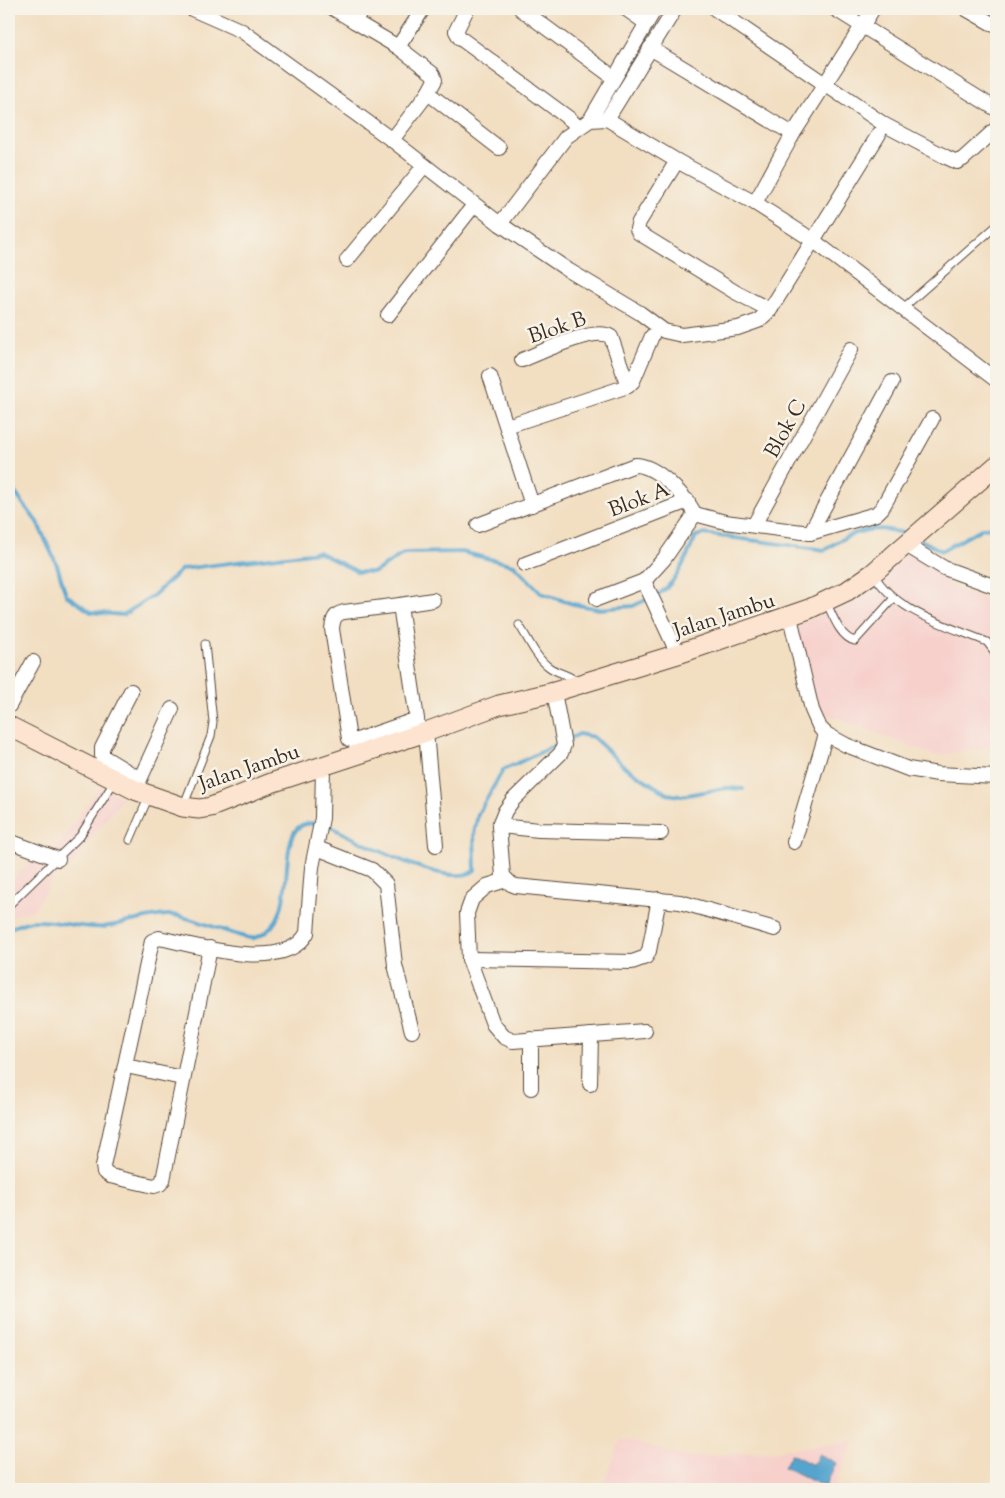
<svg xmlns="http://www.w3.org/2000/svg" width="1005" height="1498" viewBox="0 0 1005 1498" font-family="'Sorts Mill Goudy',serif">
<rect width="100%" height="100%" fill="#f7f3e8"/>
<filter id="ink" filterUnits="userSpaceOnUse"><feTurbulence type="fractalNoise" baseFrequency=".02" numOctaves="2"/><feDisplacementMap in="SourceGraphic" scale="10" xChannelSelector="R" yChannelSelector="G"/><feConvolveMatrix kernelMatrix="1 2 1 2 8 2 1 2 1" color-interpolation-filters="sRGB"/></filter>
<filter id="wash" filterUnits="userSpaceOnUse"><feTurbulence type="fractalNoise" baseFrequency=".0096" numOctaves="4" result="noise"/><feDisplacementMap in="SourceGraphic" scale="20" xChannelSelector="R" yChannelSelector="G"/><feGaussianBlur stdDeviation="1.12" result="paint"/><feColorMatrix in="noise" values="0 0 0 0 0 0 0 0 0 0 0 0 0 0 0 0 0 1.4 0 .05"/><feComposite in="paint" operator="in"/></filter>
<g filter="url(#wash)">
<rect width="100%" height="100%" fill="#f2dec1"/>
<g fill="#f7d0cc">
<path d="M911,551L949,572L948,585L996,602V746L936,756L816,710L797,626L860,596Z"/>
<path d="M100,786L123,798L71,865L64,863L33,910L9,916V883L47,846L56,848Z"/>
<path d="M621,1439L689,1457L770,1452L854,1440L834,1489H601Z"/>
</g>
<path fill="#54a4ce" stroke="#486776" d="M791,1454L813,1465L819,1454L836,1463L825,1487L784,1467Z"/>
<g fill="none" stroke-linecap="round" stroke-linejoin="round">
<g stroke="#54a4ce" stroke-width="4">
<path d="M9,485L37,522L57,565L66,595L91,612L123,615L154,595L182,569L318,552L358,572H375L404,553L462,552L514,565L541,593L573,604L599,609L633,606L648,599"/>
<path d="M919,539L942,551L983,528L996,527"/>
<path d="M655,596C676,586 687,556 696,536L704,534L825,550C852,530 877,523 908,535"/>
<path d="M567,740L579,734L593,737L625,767L667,794L681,796L726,788L743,789"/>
<path d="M324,826L333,828C359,841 451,891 475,870L474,834L478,814L503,770L560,743"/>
<path d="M9,928C17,926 26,921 34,921C57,920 80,929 103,927C121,925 154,914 170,915C189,915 245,941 254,938C310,922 264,814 317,824"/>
</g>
</g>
</g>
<g filter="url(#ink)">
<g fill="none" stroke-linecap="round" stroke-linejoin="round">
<g stroke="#564536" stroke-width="9">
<g id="lane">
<path d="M902,309L996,226"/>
<path d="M873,573C896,613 947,625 987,642L996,654"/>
<path d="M826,601C832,614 840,638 855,641L893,599"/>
<path d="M519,625C528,638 535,657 549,667C559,674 569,674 579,683"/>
<path d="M183,807L211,736L213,722L205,644"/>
<path d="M130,840L149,796"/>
<path d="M9,905L80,836L114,782"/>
</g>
</g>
<g stroke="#564536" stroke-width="16">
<g id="street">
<path d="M192,9L242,31L392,140L500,224L568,270L640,313L664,331L682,335L738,328L758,321L770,310"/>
<path d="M334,9L354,21"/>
<path d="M362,9L354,21L398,47L433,74L435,80L428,93L392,140"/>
<path d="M467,9L456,31L460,38L571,120L577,127"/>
<path d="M521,9L613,77"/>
<path d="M626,9L646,23"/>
<path d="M715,9L885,125L946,157L957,162L963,159L996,129"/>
<path d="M835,9L996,109"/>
<path d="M966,9L996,26"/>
<path d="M398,47L423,9"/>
<path d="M650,48L793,134"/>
<path d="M428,93L499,148"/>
<path d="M607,119L675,9"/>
<path d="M590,120L655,9"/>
<path d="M677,161L639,222L637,229L639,233L735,292L770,310L879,134"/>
<path d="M755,203L793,134L873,9"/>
<path d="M500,224L566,137L590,120L607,119L677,161L755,203L814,241L996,380"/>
<path d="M347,260L424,166"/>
<path d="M388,315L474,205"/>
<path d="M490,376L532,505"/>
<path d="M628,386L633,381L652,336"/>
<path d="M507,426L628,386L611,337C596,325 540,353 522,360"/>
<path d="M695,514L725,522L810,533L876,514L882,508L932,419"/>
<path d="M478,525L635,465C657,465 685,496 695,514L664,559L644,581L597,599"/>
<path d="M754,525L851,349"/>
<path d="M810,533L892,382"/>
<path d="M906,545L944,568L996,587"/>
<path d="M525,564L688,501"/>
<path d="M644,581L678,654"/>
<path d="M400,605L433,600"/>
<path d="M790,617L812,710L820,728L826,734L846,745L908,769L938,774L996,777"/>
<path d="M131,691L102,748V756L140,779"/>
<path d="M554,692L564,745L561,753L513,800L505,811L499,826L503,876L511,884L516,886L680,902L775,929"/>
<path d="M9,706L33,662"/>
<path d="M417,719L354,741L349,739L332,629C333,620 334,614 344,612L400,605L417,719L418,734"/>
<path d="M426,732L436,845"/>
<path d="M137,786L172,709"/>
<path d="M499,826L539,830L661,833"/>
<path d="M9,841L58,859"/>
<path d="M794,842L826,734"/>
<path d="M317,848L372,870L386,884L395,965L412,1031"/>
<path d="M506,880L487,886L472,899L467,913L469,959L493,1024L504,1037L513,1041L645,1031"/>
<path d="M210,948L163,1180L160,1184L154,1186L110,1176L104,1172L103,1166L152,941L159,938C195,945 285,974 307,933L312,867L322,818L323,766"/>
<path d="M469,959L632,962L646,957L649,951L659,899"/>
<path d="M126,1066L182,1078"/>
<path d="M590,1084L591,1035"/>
<path d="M531,1088V1039"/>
</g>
</g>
<g stroke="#564536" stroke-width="21">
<path id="secondary" d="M9,726L135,790L183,807L199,809L211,807L271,783L426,732L499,705L554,692L678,654L809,609L847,591L873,573L996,466"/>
</g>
<use href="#lane" stroke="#fff" stroke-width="7"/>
<use href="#street" stroke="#fff" stroke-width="14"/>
<use href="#secondary" stroke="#fde4d0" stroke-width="19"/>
</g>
</g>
<g text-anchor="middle" stroke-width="5" stroke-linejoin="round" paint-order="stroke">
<g font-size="21" fill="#3b2a1e" stroke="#f7f3e8">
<text transform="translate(557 327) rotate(-19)" y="7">Blok B</text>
<text transform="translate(785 428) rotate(-61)" y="7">Blok C</text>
<text transform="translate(639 499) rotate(-21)" y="7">Blok A</text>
<text transform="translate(724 615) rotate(-18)" y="7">Jalan Jambu</text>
<text transform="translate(249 767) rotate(-19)" y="7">Jalan Jambu</text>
</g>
</g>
<rect width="1005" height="1498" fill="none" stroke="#f7f3e8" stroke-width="30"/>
</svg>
